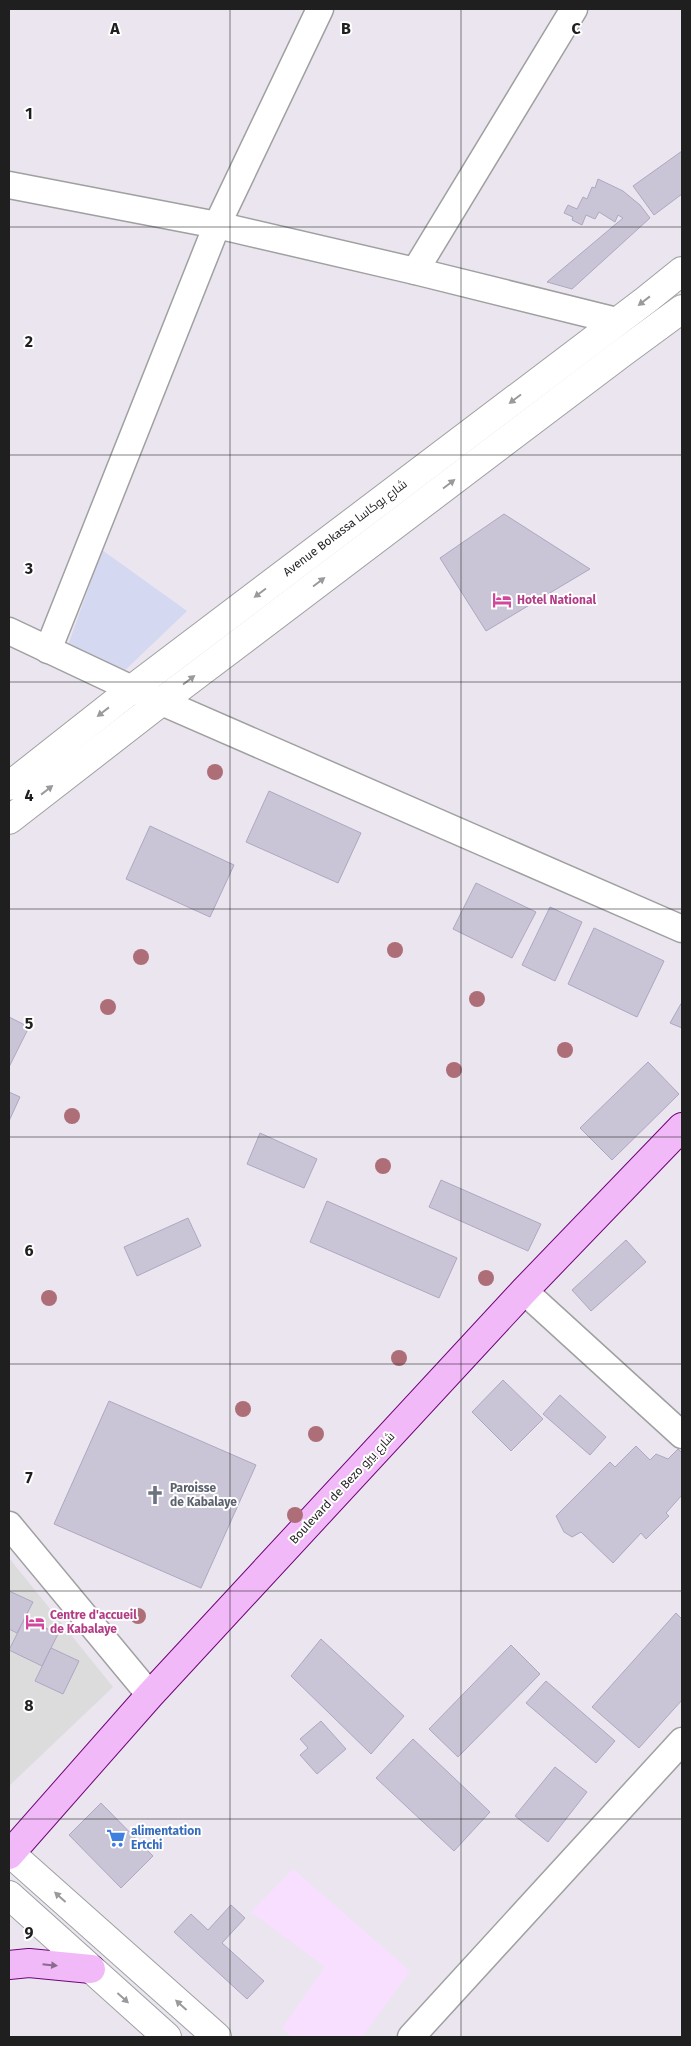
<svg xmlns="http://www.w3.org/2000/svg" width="691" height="2046" viewBox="0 0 691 2046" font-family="'Fira Sans',Cairo,sans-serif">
<rect width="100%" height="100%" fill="#eae5ef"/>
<path fill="#dcdcdd" d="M9,1558L113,1687L9,1786Z"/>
<path fill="#d4d8f0" d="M102,550L187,611L121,674L66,651Z"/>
<path fill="#f9dfff" d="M293,1869L410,1971L362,2037H292L282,2028L325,1967L251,1912Z"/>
<g fill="#cac5d6" stroke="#aea7c1">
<path d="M682,151V194L654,215L633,186Z"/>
<path d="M598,179L623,191L640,205L650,218L572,289L547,282L623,218L618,215L615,222L599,212L595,219L586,215L582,225L572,220L573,217L564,213L568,205L577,209L583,197L587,199L592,187L595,188Z"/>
<path d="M504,514L590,569L486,631L440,558Z"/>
<path d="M269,791L361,833L338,883L246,842Z"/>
<path d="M150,826L234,865L210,917L126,879Z"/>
<path d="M476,883L536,912L512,958L453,929Z"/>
<path d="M550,907L582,922L555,981L522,965Z"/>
<path d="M594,928L664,961L637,1017L568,984Z"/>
<path d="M682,1002V1028L670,1023Z"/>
<path d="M9,1017L29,1027L9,1067Z"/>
<path d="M648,1062L679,1094L612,1160L580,1128Z"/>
<path d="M9,1092L20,1097L9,1121Z"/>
<path d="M260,1133L317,1159L304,1188L247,1164Z"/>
<path d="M441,1180L541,1224L528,1251L429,1207Z"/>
<path d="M327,1201L457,1258L439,1298L310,1242Z"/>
<path d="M188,1218L201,1246L137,1276L124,1247Z"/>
<path d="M626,1240L646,1262L591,1311L572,1290Z"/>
<path d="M503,1380L543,1419L511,1451L472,1412Z"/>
<path d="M560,1395L606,1437L590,1455L543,1414Z"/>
<path d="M109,1401L256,1465L201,1588L54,1524Z"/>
<path d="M636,1446L650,1460L656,1454L668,1459L678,1449L682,1453V1495L666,1513L669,1516L646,1539L641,1533L613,1563L581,1532L572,1537L564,1532L556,1516L610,1462L615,1467Z"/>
<path d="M9,1591L33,1602L17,1633L9,1629Z"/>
<path d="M676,1613L682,1619V1700L639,1748L592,1707Z"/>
<path d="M25,1618L58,1634L42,1666L9,1650Z"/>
<path d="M321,1639L404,1716L371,1754L291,1676Z"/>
<path d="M511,1645L540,1674L458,1757L429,1729Z"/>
<path d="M51,1648L79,1661L63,1694L35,1681Z"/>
<path d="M546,1681L615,1741L596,1763L526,1703Z"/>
<path d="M321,1721L346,1749L317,1774L300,1755L308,1748L300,1739Z"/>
<path d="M413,1739L490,1812L454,1851L376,1778Z"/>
<path d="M555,1767L587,1792L548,1842L515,1816Z"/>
<path d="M101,1803L153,1856L121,1888L69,1835Z"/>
<path d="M231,1905L245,1918L222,1943L264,1981L247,1999L174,1932L191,1914L208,1930Z"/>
</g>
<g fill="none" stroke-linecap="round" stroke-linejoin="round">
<g stroke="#a0a0a0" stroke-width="29">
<g id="minor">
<path d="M9,185L217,225L415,271L617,321"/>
<path d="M415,271L574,9"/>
<path d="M9,631L132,689L682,929"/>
<path d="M48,650L217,225L320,9"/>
<path d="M524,1291L682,1435"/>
<path d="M9,1525L150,1695"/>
<path d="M411,2037L682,1741"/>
</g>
</g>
<g stroke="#a0a0a0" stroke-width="30">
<g id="tertiary">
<path d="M9,786L132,689L646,300L682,271"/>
<path d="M9,820L161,702L622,353L682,309"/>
<path d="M9,1852L217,2037"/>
<path d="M9,1895L167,2037"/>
</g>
</g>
<g stroke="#6f0576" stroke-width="30">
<g id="secondary">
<path d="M9,1855L150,1695L524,1291L682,1127"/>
<path d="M9,1965L29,1963L91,1969"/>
</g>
</g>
<use href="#minor" stroke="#fff" stroke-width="26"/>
<use href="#tertiary" stroke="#fff" stroke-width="28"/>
<use href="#secondary" stroke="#f2b9f9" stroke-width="28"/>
</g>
<g fill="#ae6e77">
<circle cx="215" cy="772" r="8"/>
<circle cx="395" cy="950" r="8"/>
<circle cx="141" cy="957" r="8"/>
<circle cx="477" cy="999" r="8"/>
<circle cx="108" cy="1007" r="8"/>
<circle cx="565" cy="1050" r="8"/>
<circle cx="454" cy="1070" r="8"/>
<circle cx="72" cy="1116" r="8"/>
<circle cx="383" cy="1166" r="8"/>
<circle cx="486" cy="1278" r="8"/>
<circle cx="49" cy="1298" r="8"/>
<circle cx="399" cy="1358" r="8"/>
<circle cx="243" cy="1409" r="8"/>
<circle cx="316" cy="1434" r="8"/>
<circle cx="295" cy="1515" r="8"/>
<circle cx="138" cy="1616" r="8"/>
</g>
<defs><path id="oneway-solid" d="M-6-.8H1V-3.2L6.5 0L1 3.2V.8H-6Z" transform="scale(1.25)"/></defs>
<g fill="#9a9a9a">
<use href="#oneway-solid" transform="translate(644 301) rotate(142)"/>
<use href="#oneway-solid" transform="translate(515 399) rotate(143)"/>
<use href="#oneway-solid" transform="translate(449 484) rotate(-37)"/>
<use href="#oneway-solid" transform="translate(319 582) rotate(-37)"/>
<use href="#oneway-solid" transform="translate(260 593) rotate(143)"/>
<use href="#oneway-solid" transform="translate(189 680) rotate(-37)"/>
<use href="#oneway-solid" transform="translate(103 712) rotate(142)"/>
<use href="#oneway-solid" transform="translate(47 790) rotate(-38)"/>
<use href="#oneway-solid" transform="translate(60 1897) rotate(-138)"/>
<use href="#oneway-solid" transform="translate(123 1998) rotate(42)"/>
<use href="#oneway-solid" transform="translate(181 2005) rotate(-138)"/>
</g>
<use fill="#886c8c" href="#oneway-solid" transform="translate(50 1965) rotate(6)"/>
<path fill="none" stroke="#1f1f1f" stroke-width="1" stroke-opacity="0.55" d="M230,9V2037M461,9V2037M9,227H682M9,455H682M9,682H682M9,909H682M9,1137H682M9,1364H682M9,1591H682M9,1819H682"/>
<defs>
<g id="hotel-bare" transform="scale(1.5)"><path d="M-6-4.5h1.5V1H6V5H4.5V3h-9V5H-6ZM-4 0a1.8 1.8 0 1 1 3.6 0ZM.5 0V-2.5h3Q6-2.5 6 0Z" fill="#d1479c" stroke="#fff" stroke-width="2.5" paint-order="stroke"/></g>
<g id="church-bare" transform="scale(1.5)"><path d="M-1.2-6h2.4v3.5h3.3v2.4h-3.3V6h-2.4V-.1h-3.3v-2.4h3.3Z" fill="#6b7280" stroke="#fff" stroke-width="2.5" paint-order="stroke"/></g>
<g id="supermarket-bare" transform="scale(1.5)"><path d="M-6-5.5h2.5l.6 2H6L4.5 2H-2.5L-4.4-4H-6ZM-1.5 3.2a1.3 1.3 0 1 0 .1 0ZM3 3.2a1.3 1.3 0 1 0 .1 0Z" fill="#3f7fe0" stroke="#fff" stroke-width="2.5" paint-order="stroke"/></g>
</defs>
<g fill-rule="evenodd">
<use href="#hotel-bare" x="502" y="600"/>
<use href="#church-bare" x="155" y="1495"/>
<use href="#hotel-bare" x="35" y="1622"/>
<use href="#supermarket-bare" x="116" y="1838"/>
</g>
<g text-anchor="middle" stroke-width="4" stroke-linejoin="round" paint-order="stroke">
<g font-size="12" fill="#1f1f1f" stroke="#fff">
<text transform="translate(345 528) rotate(-37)" y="4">Avenue Bokassa شارع بوكاسا</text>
<text transform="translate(342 1488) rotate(-47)" y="4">Boulevard de Bezo شارع بيزو</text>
</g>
<g font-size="12" font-weight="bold" fill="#b23c85" stroke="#fff" text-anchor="start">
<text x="517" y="604">Hotel National</text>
<text x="50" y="1619">Centre d'accueil<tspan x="50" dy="14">de Kabalaye</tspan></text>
</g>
<g font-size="12" font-weight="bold" fill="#5b616d" stroke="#fff" text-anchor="start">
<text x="170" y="1492">Paroisse<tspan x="170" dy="14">de Kabalaye</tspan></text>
</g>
<g font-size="12" font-weight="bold" fill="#366cbe" stroke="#fff" text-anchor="start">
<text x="131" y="1835">alimentation<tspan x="131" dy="14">Ertchi</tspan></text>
</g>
</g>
<g font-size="16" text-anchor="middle" font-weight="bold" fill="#1f1f1f" stroke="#fff" stroke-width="4" stroke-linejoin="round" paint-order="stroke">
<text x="115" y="34">A</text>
<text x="346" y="34">B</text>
<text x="576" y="34">C</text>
<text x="29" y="119">1</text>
<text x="29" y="347">2</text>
<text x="29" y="574">3</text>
<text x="29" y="801">4</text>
<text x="29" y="1029">5</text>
<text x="29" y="1256">6</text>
<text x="29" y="1483">7</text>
<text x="29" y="1711">8</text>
<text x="29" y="1938">9</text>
</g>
<rect width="691" height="2046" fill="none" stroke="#1f1f1f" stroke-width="20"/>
</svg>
